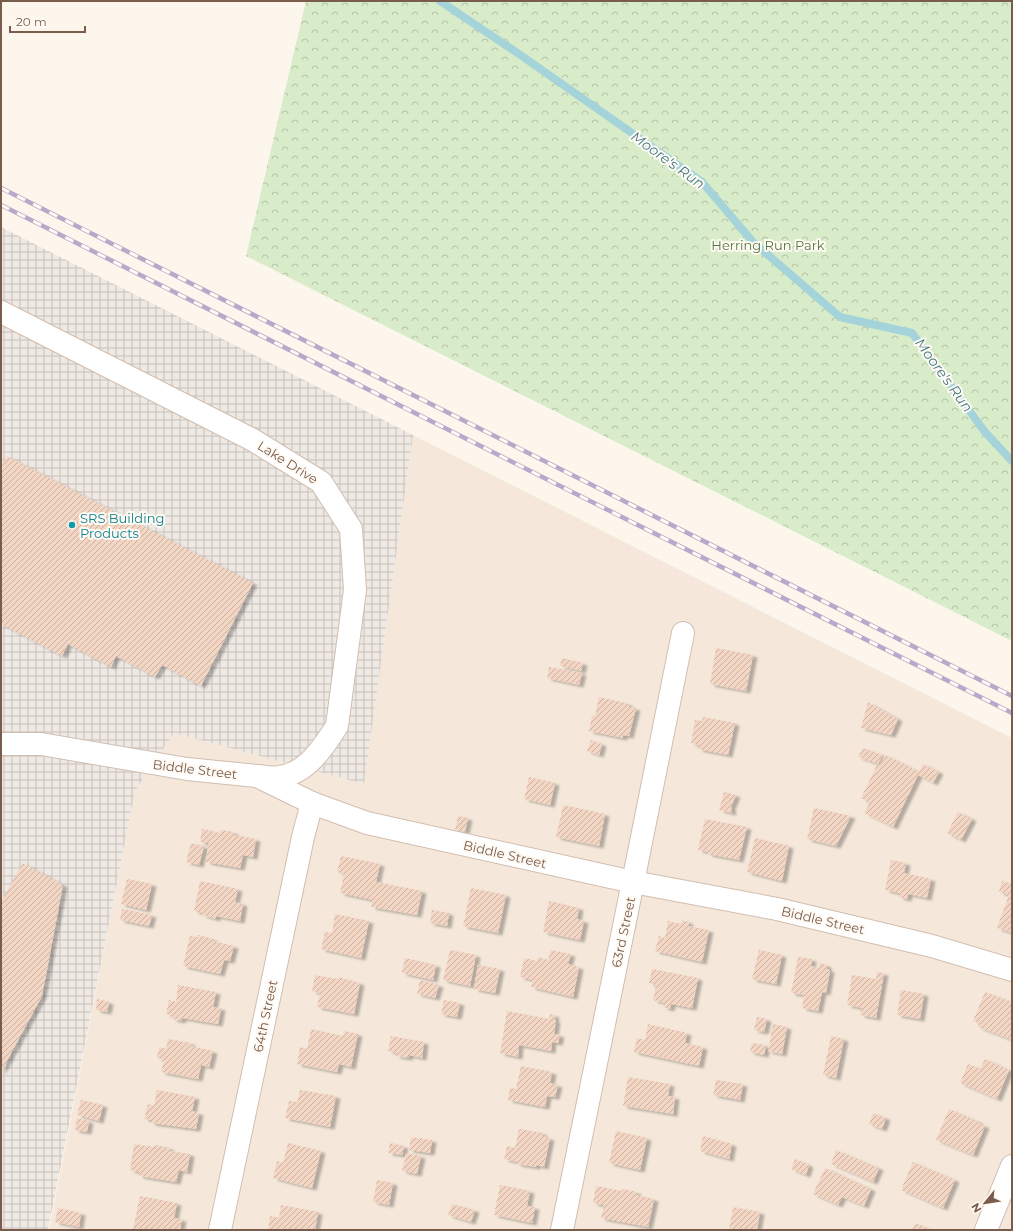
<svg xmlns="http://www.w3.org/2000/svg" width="1013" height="1231" viewBox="0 0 1013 1231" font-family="Montserrat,sans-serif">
<defs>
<pattern id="industrial-grid" width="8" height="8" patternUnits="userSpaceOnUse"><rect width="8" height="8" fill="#efe9e4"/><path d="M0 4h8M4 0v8" fill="none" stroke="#c7c0bb"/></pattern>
<pattern id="park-crowns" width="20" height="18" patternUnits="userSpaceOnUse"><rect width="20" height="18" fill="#d8ecc9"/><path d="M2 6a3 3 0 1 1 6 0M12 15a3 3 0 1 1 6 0" fill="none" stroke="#b4c2a5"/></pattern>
<pattern id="building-hatch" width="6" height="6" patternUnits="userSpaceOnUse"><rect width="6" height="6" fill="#f3d5c3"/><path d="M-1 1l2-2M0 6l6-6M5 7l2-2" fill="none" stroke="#cab0a1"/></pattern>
<filter id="shadow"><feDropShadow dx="4.5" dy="2.5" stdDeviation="1" flood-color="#0004"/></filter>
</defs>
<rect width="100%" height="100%" fill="#fdf6ec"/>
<path fill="#f5e8da" d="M413,435L1012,738V1230H49L135,791L174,733L364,784Z"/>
<path fill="url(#industrial-grid)" d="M1,227L413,435L364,784L174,733L135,791L48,1230H1Z"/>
<path fill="url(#park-crowns)" d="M306,1H1012V641L246,256Z"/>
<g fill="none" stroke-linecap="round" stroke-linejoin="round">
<path stroke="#a5d3da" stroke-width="8" d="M440,1L519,54L702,182L753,242L840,317L912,333L985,432L1012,461"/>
</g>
<g fill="url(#building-hatch)" filter="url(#shadow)">
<path d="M7,456L253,583L201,686L162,665L155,677L116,656L111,667L68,644L62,656L1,624V468Z"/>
<path d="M716,648L753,655L746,691L710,684Z"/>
<path d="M562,658L583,663L581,671L560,666Z"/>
<path d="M549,667L582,673L579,685L547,678Z"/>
<path d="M599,697L629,704L628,707L636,708L629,736L623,735V738L589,731L592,716H595Z"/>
<path d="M868,702L898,719L891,735L861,728Z"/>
<path d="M703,717L735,723L728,755L698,749L699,745L691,743L695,720L702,721Z"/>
<path d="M591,740L602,744L599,755L587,751Z"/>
<path d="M863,748L883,755L878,764L858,757Z"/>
<path d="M885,755L919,772L923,764L939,772L933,783L918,775L893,827L864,813L870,802L861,798L877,765L879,766Z"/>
<path d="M529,777L555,783L550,805L524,799Z"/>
<path d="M724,792L736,795L731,807L732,813L719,810Z"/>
<path d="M563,805L605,814L599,846L556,837Z"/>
<path d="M814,808L851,816L836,846L807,839Z"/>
<path d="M958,812L972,819L961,840L947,833Z"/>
<path d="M458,816L468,818L465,832L455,830Z"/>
<path d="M705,819L747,827L739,860L708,854V852L698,850Z"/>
<path d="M202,829L220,833L221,830L234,832V835L256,839L253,857L243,855L240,868L206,862L209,843L200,842Z"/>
<path d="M755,838L789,846L782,881L747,872Z"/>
<path d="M191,843L204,846L199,865L186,862Z"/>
<path d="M341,856L380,864L376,882L422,891L417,915L371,907L373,900L340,893L344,874L337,872Z"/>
<path d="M891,860L906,863L904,873L931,879L927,898L908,894L907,899L899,897V893L885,890Z"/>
<path d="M23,863L63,885L42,996L1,1072V901Z"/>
<path d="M127,879L152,884L146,910L121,904Z"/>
<path d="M200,881L238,889L235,902L243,904L240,921L216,916V919L202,915L203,913L194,911Z"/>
<path d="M1002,881L1012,884V933L997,928L1009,895L999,892Z"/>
<path d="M471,888L506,895L498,933L463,926Z"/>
<path d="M549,901L579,908L577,919L584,921L580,940L543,932Z"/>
<path d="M122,909L152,915L149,926L120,920Z"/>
<path d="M432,910L449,913L447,926L430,923Z"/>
<path d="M335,914L369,921L361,958L321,949L325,932L332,933Z"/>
<path d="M682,920L689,922L688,926L709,930L702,962L655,951L659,936L665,938L668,921L681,924Z"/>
<path d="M198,935L213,939L212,941L234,946L230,961L224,960L220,974L183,966L190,936L198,937Z"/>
<path d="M450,950L476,955L470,986L443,980Z"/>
<path d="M551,950L571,954L568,964L579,967L573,997L531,987L533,980L520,977L524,958L537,961L538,957L548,960Z"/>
<path d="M759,950L782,955L776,984L752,979Z"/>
<path d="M798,957L812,959L811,966L819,968V963L827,965V969L830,970L826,993L822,992L818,1011L802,1008L804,995L791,993Z"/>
<path d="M405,958L436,965L433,980L402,973Z"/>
<path d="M478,965L500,969L495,993L474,989Z"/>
<path d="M652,969L698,978L692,1008L671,1004L670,1009L663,1007L664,1003L653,1000L656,985L649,983Z"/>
<path d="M877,972L884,973L876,1018L860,1015L862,1008L847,1005L852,975L876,979Z"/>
<path d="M315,975L338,979V977L360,983L354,1014L317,1007L320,993L312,991Z"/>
<path d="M420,980L439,985L435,998L417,994Z"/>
<path d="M178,985L216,992L213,1007L221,1008L218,1024L182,1018L181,1021L172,1019L173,1015L166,1014L169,1000L176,1002Z"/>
<path d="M901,990L924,994L920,1019L897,1015Z"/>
<path d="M985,992L1012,1002V1040L978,1027L980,1023L973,1021Z"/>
<path d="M97,999L109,1002L107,1012L96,1010Z"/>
<path d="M444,1000L460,1003L457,1017L441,1014Z"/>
<path d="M507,1011L549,1019L550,1014L555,1015L554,1020H556L554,1034L560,1035L558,1043L552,1042L551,1051L519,1045L518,1057L500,1053Z"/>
<path d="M757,1017L767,1019L764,1032L754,1030Z"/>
<path d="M648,1024L687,1033L685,1043L703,1047L699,1066L634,1052L637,1038L645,1040Z"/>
<path d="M773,1024L787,1027L782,1054L768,1051Z"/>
<path d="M311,1029L343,1036L344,1031L358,1034L351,1067L339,1064L337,1072L297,1064L300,1047L307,1049Z"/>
<path d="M391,1036L424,1042L422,1058L409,1055L408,1058L396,1056L397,1053L388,1051Z"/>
<path d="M831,1036L844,1039L836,1078L823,1075Z"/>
<path d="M168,1039L191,1043L190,1046L213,1051L209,1067L201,1065L198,1079L161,1072L164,1060L157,1058L159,1047L166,1049Z"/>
<path d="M752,1043L766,1045L764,1055L750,1052Z"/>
<path d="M985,1059L1009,1070L997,1099L960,1083L968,1064L980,1069Z"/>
<path d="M521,1066L552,1072L550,1083L558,1085L555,1097L547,1096L545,1107L508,1100L510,1088L516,1089Z"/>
<path d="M628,1077L670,1084L668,1096L675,1097L673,1114L623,1106Z"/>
<path d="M716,1080L743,1084L740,1100L713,1095Z"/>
<path d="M157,1090L195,1097L192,1111L199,1113L196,1129L151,1123V1120L144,1119L148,1104L154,1106Z"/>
<path d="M300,1090L336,1096L330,1127L285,1118L289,1101L297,1102Z"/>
<path d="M81,1100L103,1105L99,1121L77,1115Z"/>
<path d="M949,1109L979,1122L978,1123L985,1126L973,1155L936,1140Z"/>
<path d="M873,1113L886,1118L882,1129L869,1124Z"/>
<path d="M77,1118L89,1121L87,1132L75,1130Z"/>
<path d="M519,1129L543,1133L542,1136L550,1138L544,1167L536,1165V1167L517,1164V1162L504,1159L507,1146L515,1148Z"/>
<path d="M616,1131L647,1138L640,1170L609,1163Z"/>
<path d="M703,1136L732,1144L729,1159L700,1151Z"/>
<path d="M411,1137L432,1140L430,1153L409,1150Z"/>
<path d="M288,1143L321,1151L312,1188L273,1178L277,1161L283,1163Z"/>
<path d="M390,1143L404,1146L402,1155L388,1153Z"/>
<path d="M134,1144L154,1147L155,1145L170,1148L169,1151L190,1154L187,1172L179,1170L176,1182L139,1176L140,1172L130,1170Z"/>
<path d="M836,1150L879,1168L873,1182L831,1164Z"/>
<path d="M406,1153L421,1156L417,1174L402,1171Z"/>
<path d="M795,1159L809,1165L806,1175L791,1169Z"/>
<path d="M913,1162L955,1180L943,1208L901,1190Z"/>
<path d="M825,1168L871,1189L864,1206L842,1197L838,1205L813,1194Z"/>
<path d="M377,1180L393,1183L389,1205L373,1202Z"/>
<path d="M500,1185L530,1191L527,1206L535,1207L532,1223L494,1215Z"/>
<path d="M596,1186L622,1191V1189L637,1192L636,1195L654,1199L648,1227L601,1218L604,1205L593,1203Z"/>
<path d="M140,1196L177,1203L174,1218L182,1219L180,1230H149L143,1229L142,1230H133Z"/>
<path d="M452,1204L475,1210L471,1222L448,1215Z"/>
<path d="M281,1205L318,1212L315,1230H268L270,1216L279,1218Z"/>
<path d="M733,1207L760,1212L757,1230H729Z"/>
<path d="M58,1208L81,1213L79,1227L55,1222Z"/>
<path d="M915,1223L932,1230H912Z"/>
</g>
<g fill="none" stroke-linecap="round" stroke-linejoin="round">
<g stroke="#d1beb0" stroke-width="24">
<g id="street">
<path d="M1,312L253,440L321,482L351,529L355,590L337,726C323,748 306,774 279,777C273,778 266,777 260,776"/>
<path d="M1,744H41L187,769L257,776L312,803L367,823L633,882L777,909L932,946L1012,970"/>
<path d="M220,1230L303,837L312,803"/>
<path d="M562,1230L633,882L683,633"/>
<path d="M986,1230L1012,1166"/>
</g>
</g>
<use href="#street" stroke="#fff" stroke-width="22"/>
<g stroke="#b9a8c9" stroke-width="4.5">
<g id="rail">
<path d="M1,188L1012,696"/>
<path d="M1,205L1012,713"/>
</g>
</g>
<use href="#rail" stroke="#fffaf3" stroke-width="3" stroke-dasharray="9" stroke-linecap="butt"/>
</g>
<circle fill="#0f9aa8" stroke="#fffaf3" stroke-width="1.5" cx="72" cy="525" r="4"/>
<g text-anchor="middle" stroke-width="4" stroke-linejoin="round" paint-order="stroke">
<g font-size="13" fill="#537a41" stroke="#fffaf3">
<text x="768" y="250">Herring Run Park</text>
</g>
<g font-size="13" fill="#7a5c4d" stroke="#fffaf3">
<text transform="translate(288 462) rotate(32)" y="5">Lake Drive</text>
<text transform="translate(195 769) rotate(7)" y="5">Biddle Street</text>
<text transform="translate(505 854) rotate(13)" y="5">Biddle Street</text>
<text transform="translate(823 920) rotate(13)" y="5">Biddle Street</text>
<text transform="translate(623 932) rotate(-78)" y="5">63rd Street</text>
<text transform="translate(265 1016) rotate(-78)" y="5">64th Street</text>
</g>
<g font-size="13" fill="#0d838f" stroke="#fffaf3" text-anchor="start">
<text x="80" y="523">SRS Building<tspan x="80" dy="15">Products</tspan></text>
</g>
<g font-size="14" font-style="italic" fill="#437c86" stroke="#fffaf3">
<text transform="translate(668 160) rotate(36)" y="5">Moore's Run</text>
<text transform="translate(944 375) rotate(54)" y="5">Moore's Run</text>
</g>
</g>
<rect width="1013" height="1231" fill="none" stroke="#7a5c4d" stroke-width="4"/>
<g transform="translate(985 1203) rotate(240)" stroke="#fffaf3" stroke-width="3" paint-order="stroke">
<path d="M0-3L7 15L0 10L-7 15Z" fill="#7a5c4d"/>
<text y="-6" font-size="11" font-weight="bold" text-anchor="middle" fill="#7a5c4d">N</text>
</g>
<path d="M10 26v6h75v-6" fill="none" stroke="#7a5c4d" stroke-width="2"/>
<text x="16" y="26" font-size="12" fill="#7a5c4d" stroke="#fffaf3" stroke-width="3" paint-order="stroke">20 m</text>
</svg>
